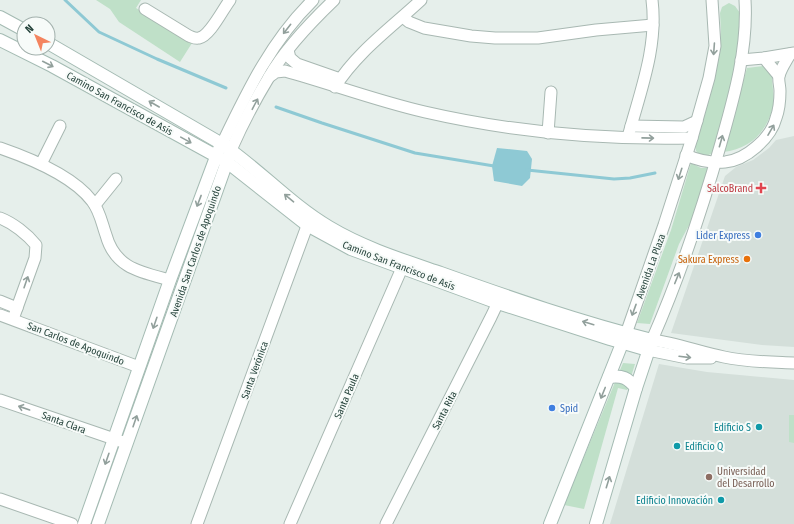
<svg xmlns="http://www.w3.org/2000/svg" width="794" height="524" viewBox="0 0 794 524" font-family="'Fira Sans Condensed',sans-serif">
<rect width="100%" height="100%" fill="#e6efeb"/>
<g fill="#d4dfda">
<path d="M794,136V347L762,345L671,333L725,176L736,167L753,160L769,148L776,140Z"/>
<path d="M659,364L707,372L794,380V524H610Z"/>
</g>
<g fill="#bfe0c8">
<path d="M96,0H141L136,8L192,43L180,62L119,22L110,9Z"/>
<path d="M729,3L735,6L740,13V36L736,64L713,153L706,156H701L696,151L695,144L719,53L721,32L720,13L722,7Z"/>
<path d="M763,66L772,76C772,86 775,98 773,107C766,133 750,149 723,152L747,68Z"/>
<path d="M691,163L701,168H709L695,214L679,244L650,324L637,323L671,230Z"/>
<path d="M216,171L220,172L123,438L121,436L181,271Z"/>
<path d="M623,363L635,364L627,390L618,388L584,509L564,505Z"/>
<path d="M789,415H794V443L789,442Z"/>
<path d="M116,447H119L120,449L93,524H89Z"/>
</g>
<path fill="#8ec9d4" d="M497,148L527,151L532,159L530,178L522,186L494,181L492,166Z"/>
<g fill="none" stroke-linecap="round" stroke-linejoin="round">
<g stroke="#8ec9d4" stroke-width="3">
<path d="M65,0L99,32L157,59L226,88"/>
<path d="M276,107L322,123L415,153L494,166"/>
<path d="M527,170L614,179L630,178L655,173"/>
</g>
<g stroke="#a8b8b2" stroke-width="13">
<g id="street">
<path d="M745,0C748,49 734,97 721,143C702,210 680,276 652,340C676,343 699,352 724,357C747,362 771,362 794,363"/>
<path d="M145,9L189,36C192,37 195,39 199,38C210,36 223,9 230,0"/>
<path d="M403,17L409,22L424,28L471,36L495,38H538L596,30L653,25"/>
<path d="M288,50L290,58L297,64L340,79"/>
<path d="M764,58L779,76"/>
<path d="M741,60L764,58L794,53"/>
<path d="M269,77L276,72L285,71C332,84 377,101 425,112C512,132 602,140 692,138"/>
<path d="M335,87C357,52 391,28 421,0"/>
<path d="M631,126L684,127L697,121"/>
<path d="M548,133L551,92"/>
<path d="M628,137C640,92 658,47 652,0"/>
<path d="M222,144C247,92 271,41 313,0"/>
<path d="M0,148C29,158 73,176 92,201C100,211 102,224 106,235C115,268 140,272 170,280"/>
<path d="M231,150C242,125 255,100 269,77C284,51 312,21 334,0"/>
<path d="M686,155C699,161 711,163 725,162C746,160 771,138 776,118C779,110 780,100 780,91C780,86 778,80 779,76C781,68 787,60 790,54"/>
<path d="M41,164L60,126"/>
<path d="M95,205L116,179"/>
<path d="M0,218C13,223 27,234 36,245L35,258L13,319"/>
<path d="M0,301L17,308"/>
<path d="M0,315L139,367"/>
<path d="M626,334L664,225L692,138L709,78L715,46L712,0"/>
<path d="M648,350L687,358H711"/>
<path d="M0,400L123,442"/>
<path d="M0,499L72,524"/>
<path d="M197,524L310,218"/>
<path d="M290,524L402,268"/>
<path d="M386,524L491,317L501,296"/>
</g>
</g>
<g stroke="#a4bbb3" stroke-width="14">
<g id="secondary">
<path d="M0,17L24,30"/>
<path d="M0,40L52,66L227,162L307,225L351,249L498,303L610,339L648,350"/>
<path d="M48,43L222,144C259,169 290,204 329,227C364,248 403,260 441,273C511,298 580,322 652,340L636,388L596,524"/>
<path d="M609,377C622,375 628,378 636,388"/>
<path d="M84,524L170,280L219,149"/>
<path d="M98,524L229,156"/>
<path d="M550,524L625,336"/>
</g>
</g>
<use href="#street" stroke="#fff" stroke-width="11"/>
<use href="#secondary" stroke="#fff" stroke-width="12"/>
</g>
<defs><path id="oneway-shaft" d="M-6 0H5M1.5-3L5.5 0L1.5 3" fill="none" stroke-width="1.6" stroke-linecap="round" stroke-linejoin="round"/></defs>
<g stroke="#92a09c">
<use href="#oneway-shaft" transform="translate(287 29) rotate(128)"/>
<use href="#oneway-shaft" transform="translate(714 49) rotate(94)"/>
<use href="#oneway-shaft" transform="translate(48 64) rotate(27)"/>
<use href="#oneway-shaft" transform="translate(154 104) rotate(-150)"/>
<use href="#oneway-shaft" transform="translate(255 104) rotate(-62)"/>
<use href="#oneway-shaft" transform="translate(771 130) rotate(-60)"/>
<use href="#oneway-shaft" transform="translate(648 138) rotate(1)"/>
<use href="#oneway-shaft" transform="translate(186 140) rotate(29)"/>
<use href="#oneway-shaft" transform="translate(721 141) rotate(-74)"/>
<use href="#oneway-shaft" transform="translate(680 174) rotate(108)"/>
<use href="#oneway-shaft" transform="translate(289 198) rotate(-140)"/>
<use href="#oneway-shaft" transform="translate(199 201) rotate(111)"/>
<use href="#oneway-shaft" transform="translate(677 278) rotate(-68)"/>
<use href="#oneway-shaft" transform="translate(26 282) rotate(-71)"/>
<use href="#oneway-shaft" transform="translate(634 310) rotate(110)"/>
<use href="#oneway-shaft" transform="translate(155 323) rotate(109)"/>
<use href="#oneway-shaft" transform="translate(588 323) rotate(-163)"/>
<use href="#oneway-shaft" transform="translate(685 357) rotate(7)"/>
<use href="#oneway-shaft" transform="translate(603 393) rotate(112)"/>
<use href="#oneway-shaft" transform="translate(24 408) rotate(-161)"/>
<use href="#oneway-shaft" transform="translate(135 421) rotate(-71)"/>
<use href="#oneway-shaft" transform="translate(107 459) rotate(109)"/>
<use href="#oneway-shaft" transform="translate(608 482) rotate(-73)"/>
</g>
<path fill="#e0444e" stroke="#f7fbf9" stroke-width="1.5" d="M759 182h4v4h4v4h-4v4h-4v-4h-4v-4h4z"/>
<g fill="#3f7fe0" stroke="#f7fbf9" stroke-width="1.5">
<circle cx="758" cy="235" r="4"/>
<circle cx="552" cy="408" r="4"/>
</g>
<circle fill="#e8710a" stroke="#f7fbf9" stroke-width="1.5" cx="747" cy="259" r="4"/>
<g fill="#0f9aa8" stroke="#f7fbf9" stroke-width="1.5">
<circle cx="759" cy="427" r="4"/>
<circle cx="677" cy="446" r="4"/>
<circle cx="721" cy="500" r="4"/>
</g>
<circle fill="#8d6e63" stroke="#f7fbf9" stroke-width="1.5" cx="709" cy="477" r="4"/>
<g text-anchor="middle" stroke-width="4" stroke-linejoin="round" paint-order="stroke">
<g font-size="10" fill="#24423a" stroke="#f7fbf9">
<text transform="translate(120 103) rotate(29)" y="4">Camino San Francisco de Asís</text>
<text transform="translate(195 251) rotate(-71)" y="4">Avenida San Carlos de Apoquindo</text>
<text transform="translate(399 265) rotate(21)" y="4">Camino San Francisco de Asís</text>
<text transform="translate(650 266) rotate(-70)" y="4">Avenida La Plaza</text>
<text transform="translate(76 343) rotate(21)" y="4">San Carlos de Apoquindo</text>
<text transform="translate(254 370) rotate(-70)" y="4">Santa Verónica</text>
<text transform="translate(346 396) rotate(-67)" y="4">Santa Paula</text>
<text transform="translate(444 410) rotate(-63)" y="4">Santa Rita</text>
<text transform="translate(64 422) rotate(20)" y="4">Santa Clara</text>
</g>
<g font-size="10" fill="#be3a42" stroke="#f7fbf9" text-anchor="end">
<text x="753" y="192">SalcoBrand</text>
</g>
<g font-size="10" fill="#366cbe" stroke="#f7fbf9" text-anchor="end">
<text x="750" y="239">Lider Express</text>
<text x="560" y="412" text-anchor="start">Spid</text>
</g>
<g font-size="10" fill="#c56008" stroke="#f7fbf9" text-anchor="end">
<text x="739" y="263">Sakura Express</text>
</g>
<g font-size="10" fill="#0d838f" stroke="#f7fbf9" text-anchor="end">
<text x="751" y="431">Edificio S</text>
<text x="685" y="450" text-anchor="start">Edificio Q</text>
<text x="713" y="504">Edificio Innovación</text>
</g>
<g font-size="10" fill="#785e54" stroke="#f7fbf9" text-anchor="start">
<text x="717" y="475">Universidad<tspan x="717" dy="12">del Desarrollo</tspan></text>
</g>
</g>
<g transform="translate(36 36) rotate(317)"><circle r="19" fill="#f7fbf9" stroke="#a3b1ad"/>
<path d="M0-3L7 15L0 10L-7 15Z" fill="#f4845f"/>
<text y="-6" font-size="11" font-weight="bold" text-anchor="middle" fill="#24423a">N</text>
</g>
</svg>
